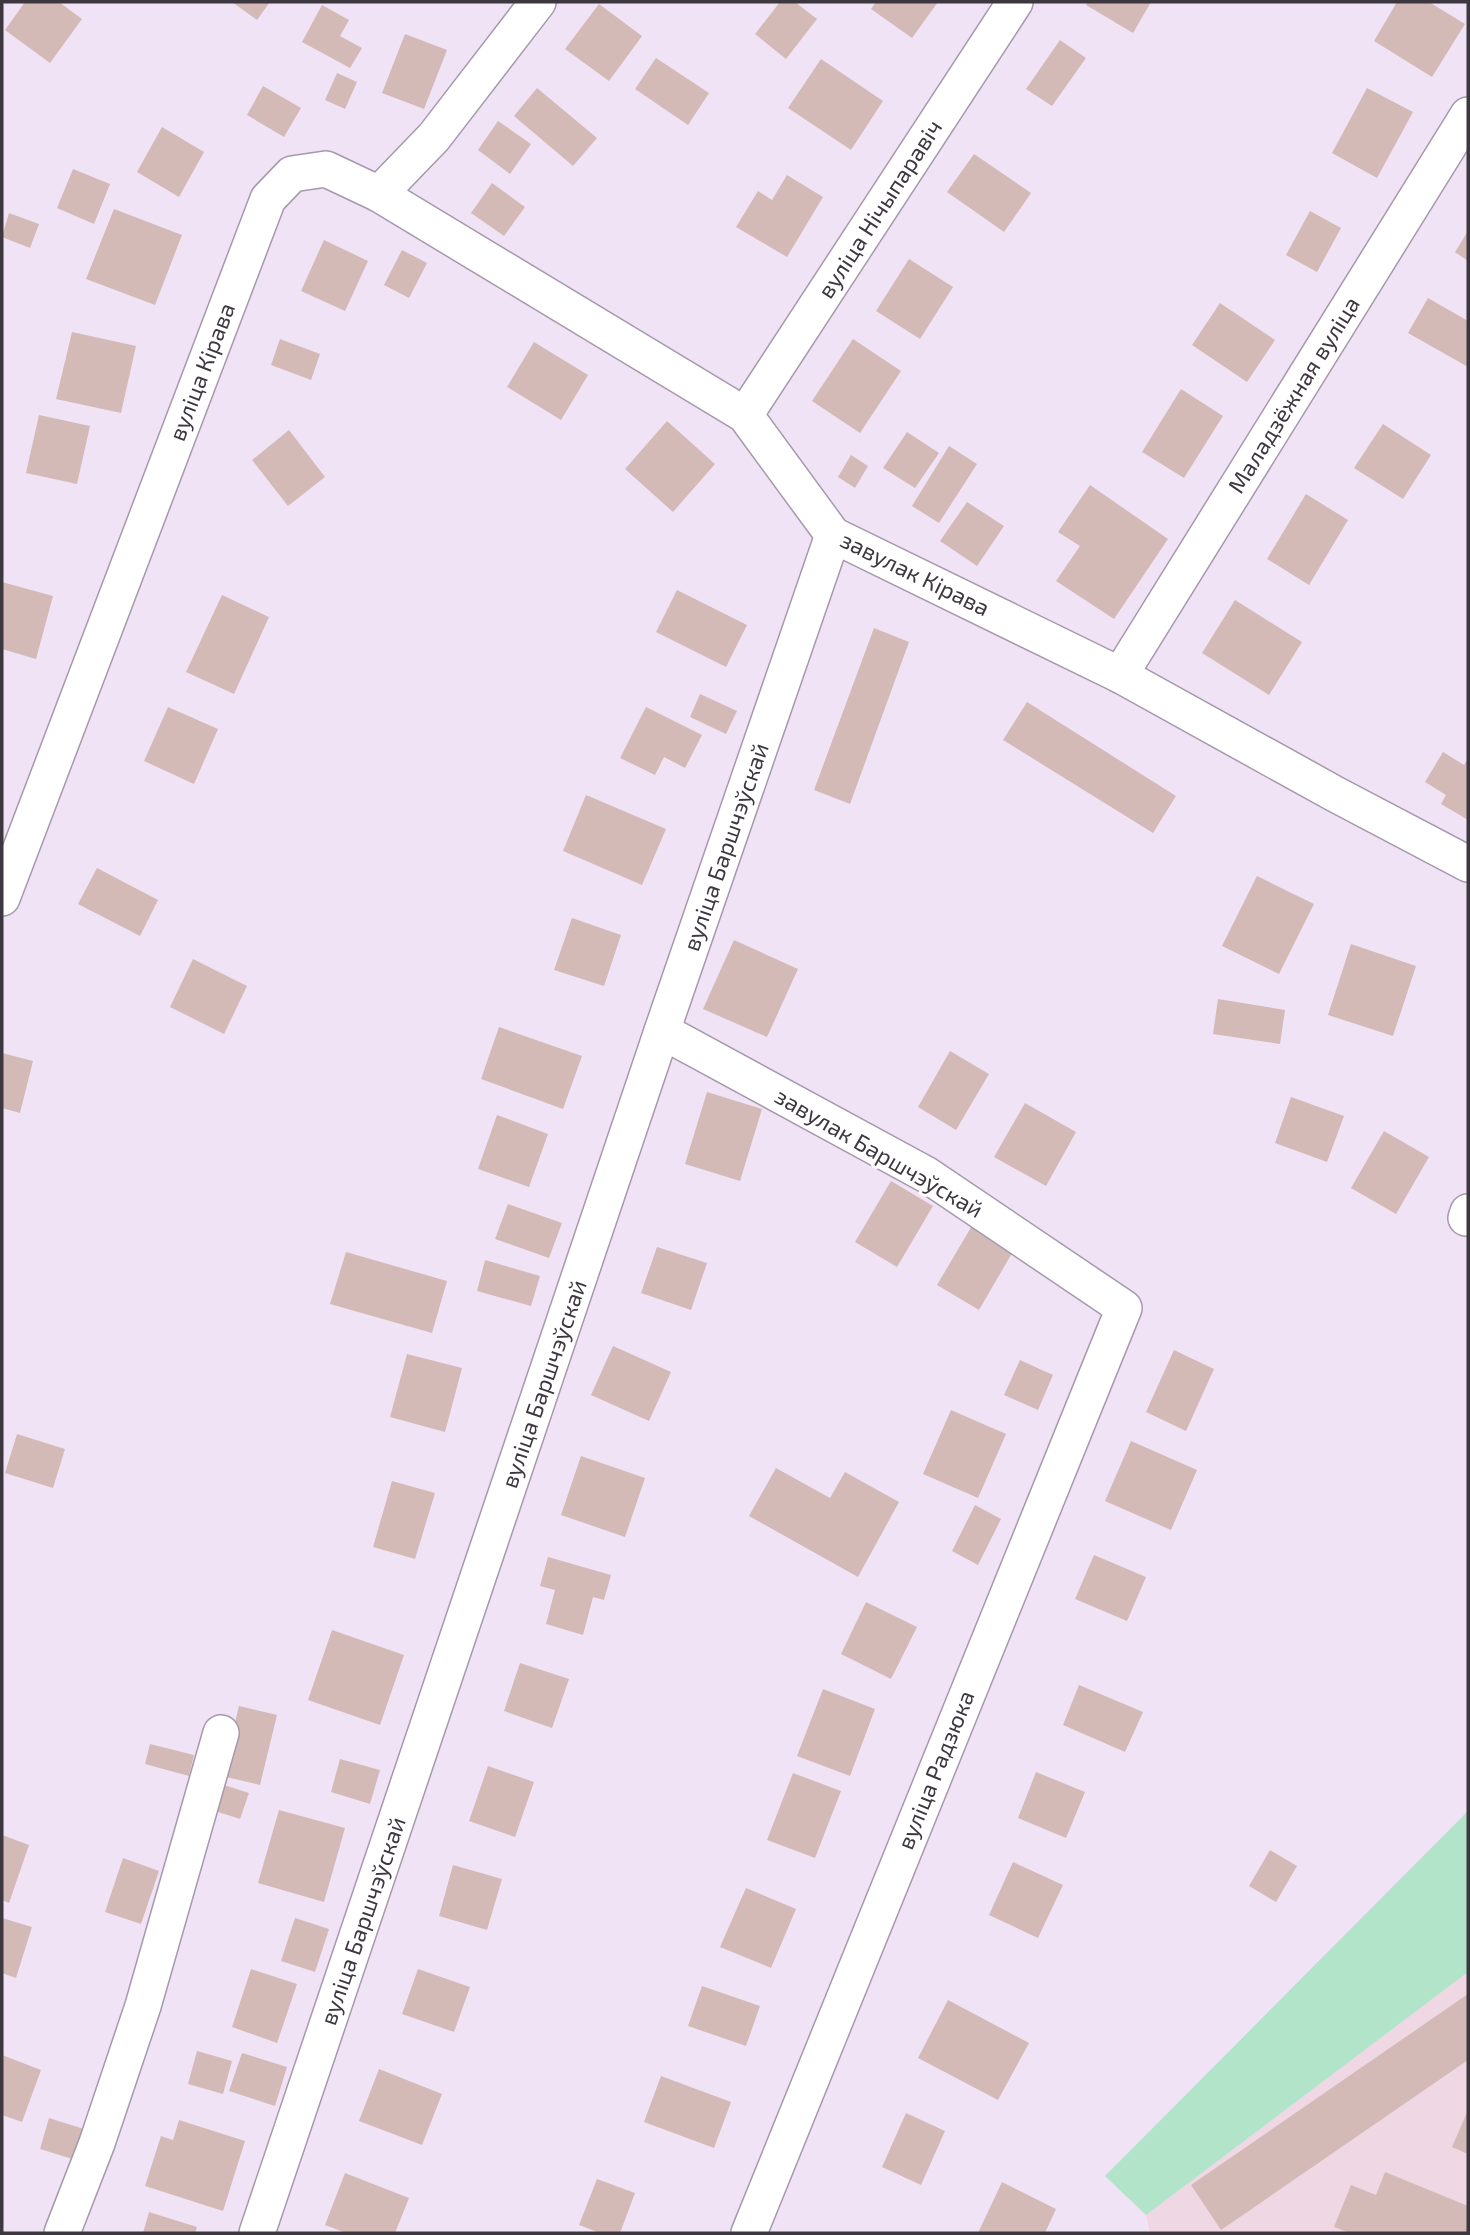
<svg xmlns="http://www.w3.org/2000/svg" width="1470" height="2235" viewBox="0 0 1470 2235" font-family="'Exo 2',sans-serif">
<rect width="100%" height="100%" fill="#f1e3f6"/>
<path fill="#efd7e3" d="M1468,1972V2233H1150L1146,2215Z"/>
<path fill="#b2e4ca" d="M1468,1811V1972L1146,2215L1105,2176Z"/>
<g fill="#d3bab6">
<path d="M25,2H59L82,19L50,63L5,30Z"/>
<path d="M232,2H270L257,20Z"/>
<path d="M780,2H795L817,19L786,59L755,34Z"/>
<path d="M876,2H938L912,38L871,9Z"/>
<path d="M1088,2H1151L1133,33L1086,5Z"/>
<path d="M1397,2H1429L1465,24L1432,77L1374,41Z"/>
<path d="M599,4L642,36L609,81L565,49Z"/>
<path d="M322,5L349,20L340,36L362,48L350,68L302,42Z"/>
<path d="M405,34L447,50L424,109L382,93Z"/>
<path d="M1060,40L1086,58L1052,106L1026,89Z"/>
<path d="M656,58L709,93L688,125L635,89Z"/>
<path d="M821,59L883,101L851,150L788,108Z"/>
<path d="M337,73L357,82L345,109L325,100Z"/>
<path d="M263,86L301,108L284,137L247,115Z"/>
<path d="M537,88L597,138L573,166L514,116Z"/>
<path d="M1367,88L1413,112L1377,178L1332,153Z"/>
<path d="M498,121L531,144L510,174L478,150Z"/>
<path d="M162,127L204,152L179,197L137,172Z"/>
<path d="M974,154L1031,193L1004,232L947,192Z"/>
<path d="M73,169L110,184L94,224L57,208Z"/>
<path d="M787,175L823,197L787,257L736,227L758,191L772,200Z"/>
<path d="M492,183L525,207L504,236L471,213Z"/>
<path d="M114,209L182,235L155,305L86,279Z"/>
<path d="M1310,211L1341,228L1317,272L1286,255Z"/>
<path d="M9,213L39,224L30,248L2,237Z"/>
<path d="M1468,231V261L1455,252Z"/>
<path d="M324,240L368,261L345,311L301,291Z"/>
<path d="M402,250L427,263L409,298L384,285Z"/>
<path d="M909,259L953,287L920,339L876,311Z"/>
<path d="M1428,298L1468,321V367L1408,333Z"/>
<path d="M1220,303L1275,340L1247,382L1192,345Z"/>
<path d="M72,332L136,346L121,413L56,399Z"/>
<path d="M280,339L320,354L311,380L271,365Z"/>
<path d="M853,339L901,371L860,433L812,401Z"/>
<path d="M534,342L588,375L561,420L507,387Z"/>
<path d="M1181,389L1223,416L1184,478L1142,452Z"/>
<path d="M39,415L90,426L77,484L26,473Z"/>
<path d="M667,421L715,464L673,512L625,469Z"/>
<path d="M1383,424L1431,455L1403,499L1354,468Z"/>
<path d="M289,430L325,477L288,506L252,460Z"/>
<path d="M907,432L939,453L915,488L883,468Z"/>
<path d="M949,446L977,464L939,523L912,506Z"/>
<path d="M851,455L868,466L855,488L838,477Z"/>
<path d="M1090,485L1168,539L1114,619L1056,581L1080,546L1058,532Z"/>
<path d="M1306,494L1348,520L1309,585L1267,559Z"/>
<path d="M967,502L1004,526L977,566L940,541Z"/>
<path d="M2,582L53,596L36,659L2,649Z"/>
<path d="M677,590L747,625L726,667L656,632Z"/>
<path d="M222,595L269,617L234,694L186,672Z"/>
<path d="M1235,600L1302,642L1269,695L1202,653Z"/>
<path d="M874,628L909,642L850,804L814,790Z"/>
<path d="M700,694L737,711L726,734L690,717Z"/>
<path d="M1027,702L1176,796L1153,833L1003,740Z"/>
<path d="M168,707L218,729L194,784L144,761Z"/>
<path d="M646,707L702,735L685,768L664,757L655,775L620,758Z"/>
<path d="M1443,752L1464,765L1468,758V820L1441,804L1446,795L1425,782Z"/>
<path d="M586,795L666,829L642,885L563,851Z"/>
<path d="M97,868L158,900L140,936L78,904Z"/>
<path d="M1257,876L1314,904L1279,974L1222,946Z"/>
<path d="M572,918L621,935L604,986L554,970Z"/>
<path d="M734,940L798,969L767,1037L703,1009Z"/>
<path d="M1351,944L1416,966L1393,1036L1328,1015Z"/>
<path d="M193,959L247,986L224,1034L170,1007Z"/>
<path d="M1218,999L1285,1010L1280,1044L1213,1034Z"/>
<path d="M499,1027L582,1056L563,1109L481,1079Z"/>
<path d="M950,1051L989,1074L956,1130L918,1107Z"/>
<path d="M2,1053L33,1061L20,1113L2,1108Z"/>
<path d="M707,1092L762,1109L740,1181L685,1164Z"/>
<path d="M1291,1097L1344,1116L1327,1162L1275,1143Z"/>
<path d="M1025,1103L1076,1132L1046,1186L994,1157Z"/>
<path d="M497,1115L548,1134L529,1187L478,1169Z"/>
<path d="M1384,1131L1429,1157L1396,1214L1351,1188Z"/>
<path d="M891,1181L933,1206L897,1267L855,1242Z"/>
<path d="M508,1204L562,1223L549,1258L495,1239Z"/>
<path d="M973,1224L1015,1248L979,1310L937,1285Z"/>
<path d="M657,1247L707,1263L691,1310L641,1293Z"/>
<path d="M346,1252L447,1281L432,1333L330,1304Z"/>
<path d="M485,1260L540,1276L531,1306L477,1291Z"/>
<path d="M613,1346L671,1372L649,1421L591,1395Z"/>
<path d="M1174,1350L1214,1369L1186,1431L1146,1412Z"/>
<path d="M407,1354L462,1368L445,1432L390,1417Z"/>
<path d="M1020,1360L1053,1375L1038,1410L1004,1395Z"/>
<path d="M951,1410L1006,1434L978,1498L923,1474Z"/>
<path d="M17,1434L65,1449L53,1488L5,1473Z"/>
<path d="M1131,1441L1197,1470L1171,1530L1105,1501Z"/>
<path d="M581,1456L645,1478L625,1537L561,1515Z"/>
<path d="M776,1468L830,1498L845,1472L899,1502L858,1577L749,1516Z"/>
<path d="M392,1481L435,1493L415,1559L373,1547Z"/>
<path d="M975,1505L1001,1519L978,1565L952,1551Z"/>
<path d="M1094,1555L1146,1577L1127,1621L1075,1599Z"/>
<path d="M548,1557L611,1575L604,1600L593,1597L583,1635L546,1624L555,1590L540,1586Z"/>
<path d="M866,1602L917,1627L891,1679L841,1654Z"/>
<path d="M332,1630L404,1655L380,1725L308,1700Z"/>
<path d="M520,1663L569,1679L552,1728L504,1711Z"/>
<path d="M1079,1685L1143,1712L1125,1752L1063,1725Z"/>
<path d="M823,1689L875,1709L850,1776L797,1756Z"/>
<path d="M239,1706L277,1715L260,1785L222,1776Z"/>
<path d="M150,1744L194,1755L189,1776L145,1764Z"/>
<path d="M340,1759L380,1770L370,1804L331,1792Z"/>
<path d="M488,1766L534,1782L515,1837L469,1821Z"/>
<path d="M1036,1772L1085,1792L1066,1838L1018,1818Z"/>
<path d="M793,1773L841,1791L815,1858L767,1840Z"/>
<path d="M224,1785L249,1793L240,1819L215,1811Z"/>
<path d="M279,1810L345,1828L324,1902L258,1883Z"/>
<path d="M2,1835L29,1845L9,1903L2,1900Z"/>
<path d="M1270,1850L1297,1866L1276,1902L1249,1886Z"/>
<path d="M123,1858L159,1871L141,1924L105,1912Z"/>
<path d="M1013,1862L1063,1885L1038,1938L989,1915Z"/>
<path d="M453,1865L502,1879L487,1930L439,1916Z"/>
<path d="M746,1888L796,1909L771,1968L720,1947Z"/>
<path d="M2,1918L32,1927L16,1978L2,1973Z"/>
<path d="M295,1918L329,1929L315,1972L281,1961Z"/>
<path d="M251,1969L297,1984L277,2043L232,2027Z"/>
<path d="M418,1969L470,1987L454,2032L402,2014Z"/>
<path d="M702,1986L760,2006L746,2046L688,2026Z"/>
<path d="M1468,1994V2060L1221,2230L1191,2185Z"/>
<path d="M948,2000L1029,2043L998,2100L918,2058Z"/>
<path d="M197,2051L232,2061L223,2094L188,2084Z"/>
<path d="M242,2053L287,2067L275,2106L229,2091Z"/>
<path d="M2,2055L41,2070L22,2122L2,2115Z"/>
<path d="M379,2069L442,2094L422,2145L359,2121Z"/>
<path d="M661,2076L731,2102L714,2148L644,2122Z"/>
<path d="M1468,2110V2154L1452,2147Z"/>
<path d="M906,2113L945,2131L921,2185L882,2167Z"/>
<path d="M49,2118L87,2130L79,2161L40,2149Z"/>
<path d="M179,2120L245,2141L223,2211L145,2186L161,2136L173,2140Z"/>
<path d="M1385,2172L1468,2206V2233H1350L1334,2227L1351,2185L1376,2195Z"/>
<path d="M345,2173L409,2198L395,2233H346L325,2225Z"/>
<path d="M597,2179L635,2193L620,2233H600L579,2225Z"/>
<path d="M1002,2182L1056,2209L1045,2233H978Z"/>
<path d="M149,2212L197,2227L195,2233H143Z"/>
</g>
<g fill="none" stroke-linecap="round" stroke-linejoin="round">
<g stroke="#a699ab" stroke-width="38">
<g id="minor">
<path d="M379,194L745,415L833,535L1120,675L1335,794L1468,864"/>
<path d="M745,415L1015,2"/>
<path d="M1120,675L1468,115"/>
<path d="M2,898L268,199L292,174L326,169L379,194L434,137L538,2"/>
<path d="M662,1031L927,1175L1124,1308L749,2233"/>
<path d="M1466,1218L1468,1212"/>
<path d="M62,2233L97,2143L143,2006L221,1733"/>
<path d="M257,2233L662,1031L833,535"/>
</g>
</g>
<use href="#minor" stroke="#fff" stroke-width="35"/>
</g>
<g text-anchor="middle" stroke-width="6" stroke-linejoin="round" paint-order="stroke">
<g font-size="23" fill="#3d383f" stroke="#fff">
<text transform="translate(880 209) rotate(-57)" y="8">вуліца Нічыпаравіч</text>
<text transform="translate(202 372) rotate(-69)" y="8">вуліца Кірава</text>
<text transform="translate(1294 395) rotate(-58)" y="8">Маладзёжная вуліца</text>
<text transform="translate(915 574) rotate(26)" y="8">завулак Кірава</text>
<text transform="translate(726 847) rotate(-71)" y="8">вуліца Баршчэўскай</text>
<text transform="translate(879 1153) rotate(30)" y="8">завулак Баршчэўскай</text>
<text transform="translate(544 1384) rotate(-71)" y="8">вуліца Баршчэўскай</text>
<text transform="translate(936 1770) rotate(-68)" y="8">вуліца Радзюка</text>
<text transform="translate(363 1921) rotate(-71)" y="8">вуліца Баршчэўскай</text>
</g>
</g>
<rect width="1470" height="2235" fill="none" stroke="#3d383f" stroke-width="7"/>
</svg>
